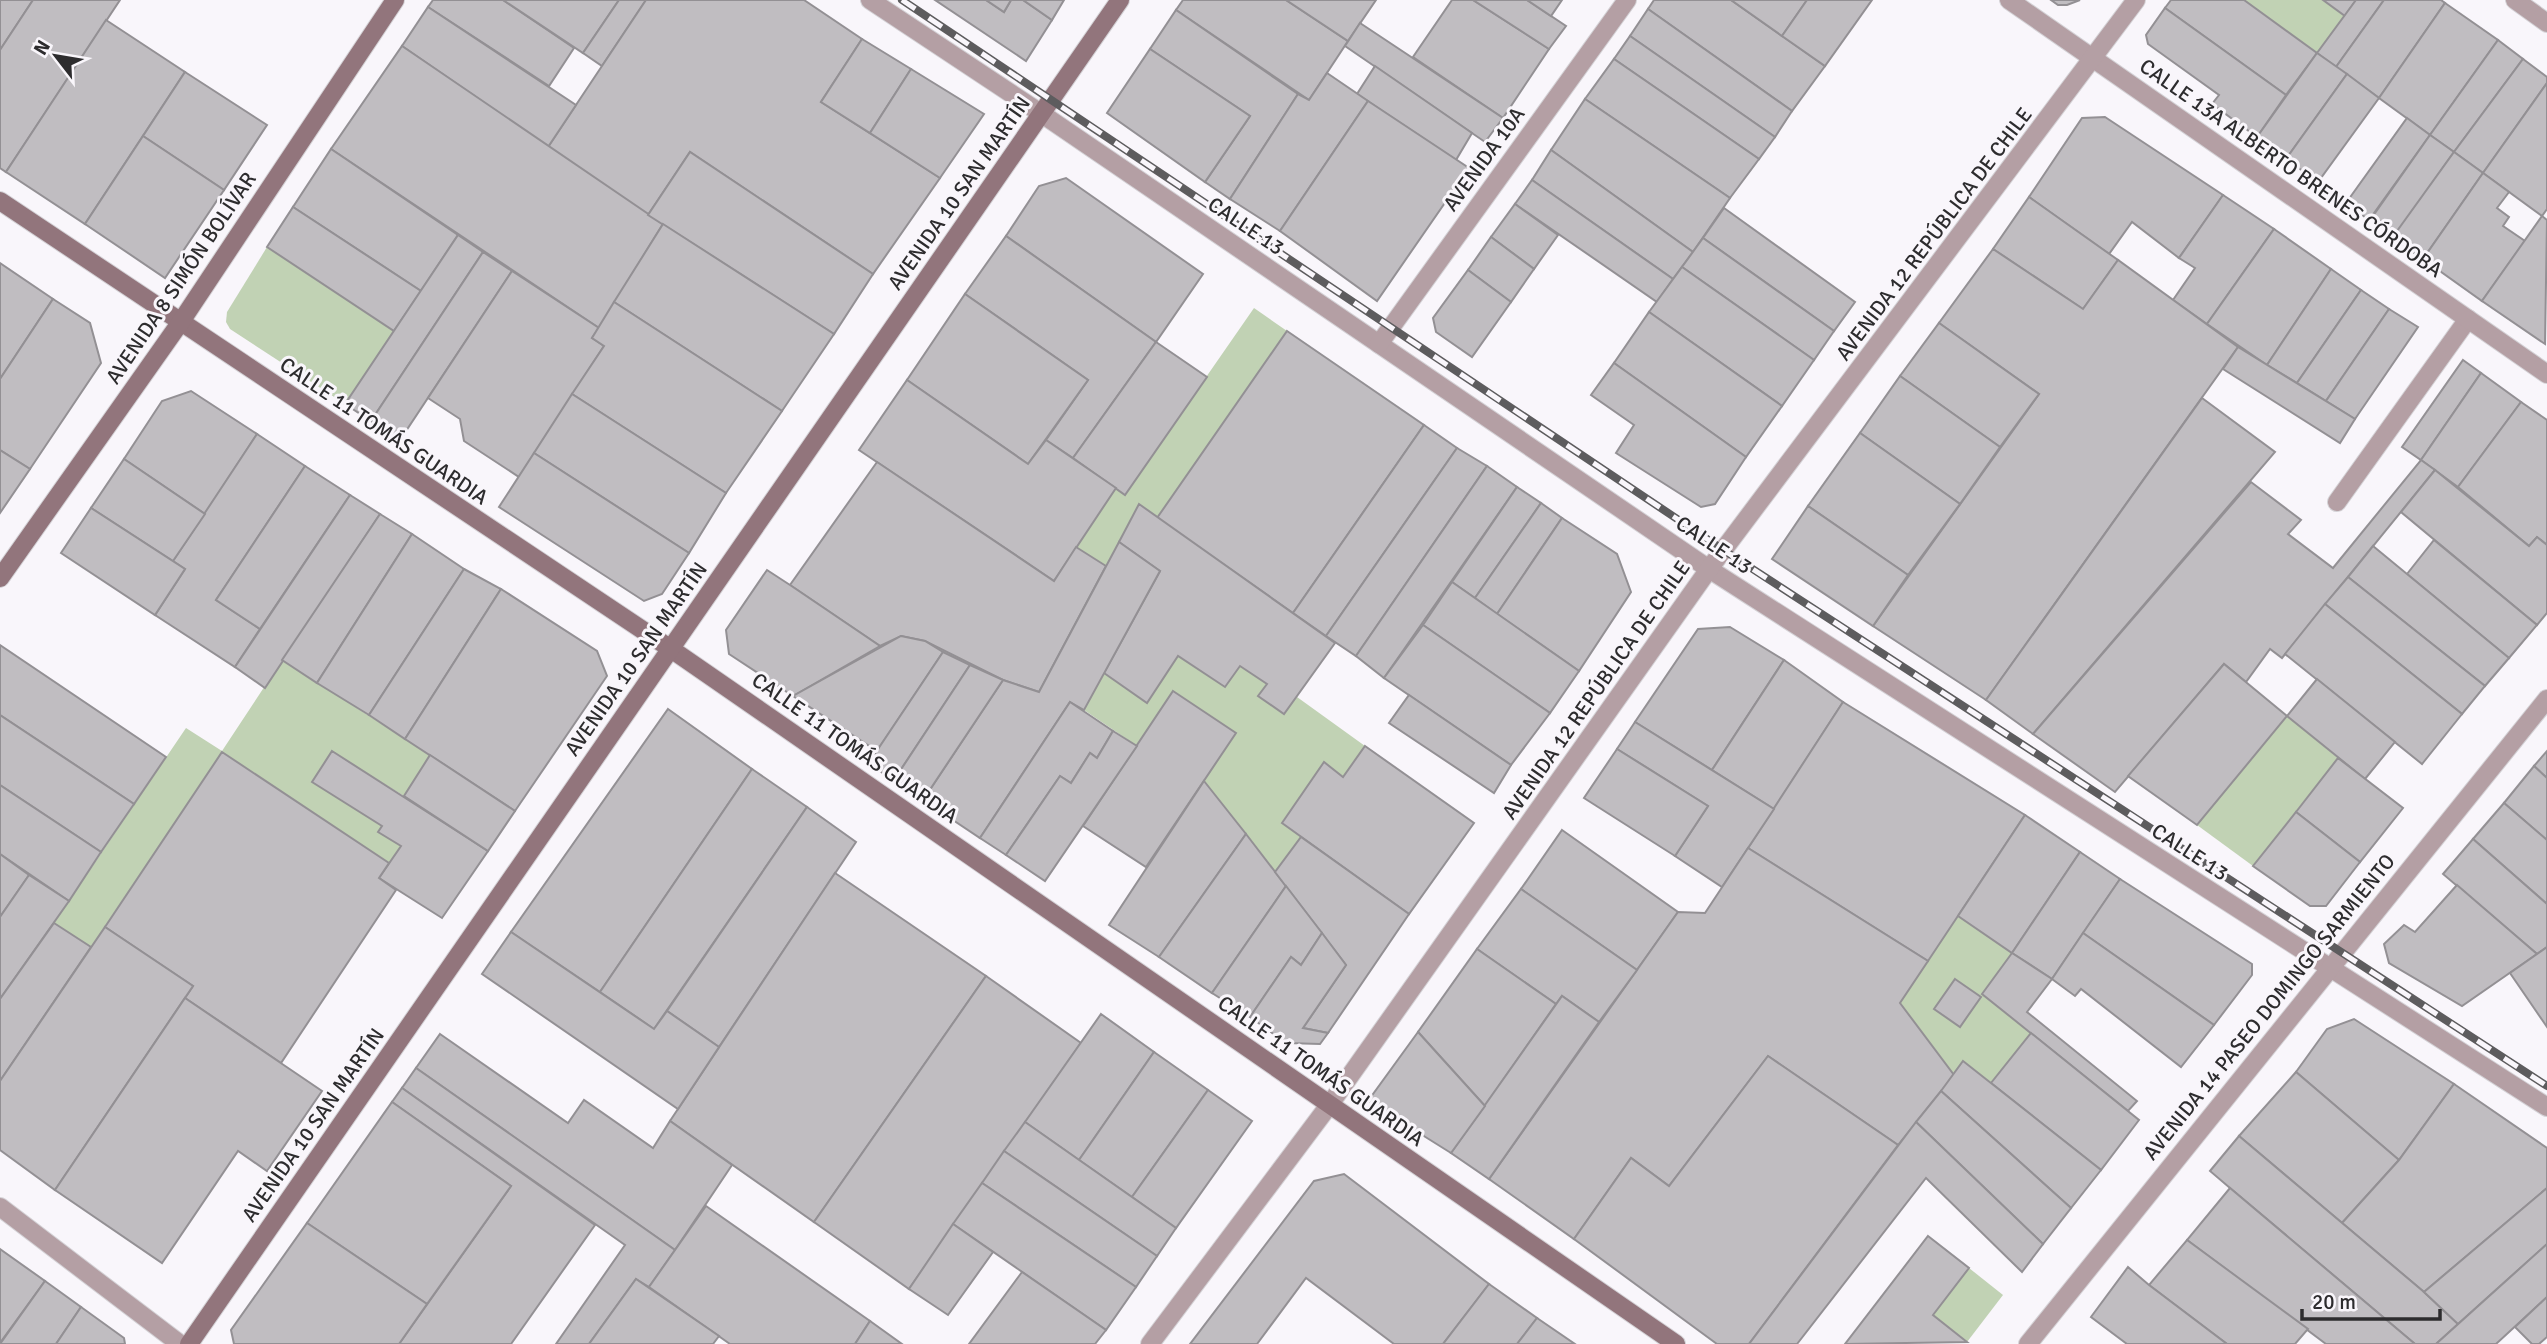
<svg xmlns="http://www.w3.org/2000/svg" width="2547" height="1344" viewBox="0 0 2547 1344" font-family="Signika,sans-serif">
<rect width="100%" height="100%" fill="#f9f6fb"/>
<g fill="#c1d2b4" fill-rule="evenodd">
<path d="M2244,0H2323L2345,16L2317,53Z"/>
<path d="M267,247L394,331L345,404L230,329L226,322L227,312Z"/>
<path d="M1254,308L1287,331L1157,518L1139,505L1106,566L1076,547L1116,488L1125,494Z"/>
<path d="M1178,656L1225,686L1240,666L1267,684L1258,696L1284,713L1297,697L1365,746L1343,777L1324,763L1282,822L1301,837L1275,872L1204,781L1235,734L1137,746L1084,710L1104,673L1147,702Z"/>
<path d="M282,660L430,755L404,796L332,752L382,826L401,846L389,863L222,752L91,947L54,923L186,728L222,751Z"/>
<path d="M2287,716L2338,758L2253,866L2197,825Z"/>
<path d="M1958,916L2012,953L1982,994L2031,1033L1991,1083L1954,1075L1900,1003ZM1955,979L1981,997L1960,1027L1935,1009Z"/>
<path d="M1969,1268L2003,1295L1967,1342L1933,1315Z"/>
</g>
<g fill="#c0bdc1" stroke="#939094" stroke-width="2">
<path d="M0,0H33L0,50Z"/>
<path d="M33,0H120L6,172L0,168V50Z"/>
<path d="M433,0H503L574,48L549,86L428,7Z"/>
<path d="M503,0H619L583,53Z"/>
<path d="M619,0H646L602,66L583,53Z"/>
<path d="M646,0H804L862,39L821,102L940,178L873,274L690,152L648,215L548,147Z"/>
<path d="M935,0H986L1004,12L1011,0H1023L1052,20L1026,61Z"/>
<path d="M986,0H1011L1004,12Z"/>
<path d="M1023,0H1064L1052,20Z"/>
<path d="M1183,0H1286L1348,41L1309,100L1176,10Z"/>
<path d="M1286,0H1376L1348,41Z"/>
<path d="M1452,0H1473L1549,49L1503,118L1413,57Z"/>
<path d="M1473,0H1527L1566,26L1549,49Z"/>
<path d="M1527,0H1562L1551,16Z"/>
<path d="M1654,0H1731L1825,66L1792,111L1648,9Z"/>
<path d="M1731,0H1807L1782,36Z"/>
<path d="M1807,0H1872L1825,66L1782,36Z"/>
<path d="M2051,0H2080L2067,5H2058Z"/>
<path d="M2171,0H2244L2317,53L2286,95L2165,8Z"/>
<path d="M2323,0H2356L2345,16Z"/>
<path d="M2356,0H2384L2336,67L2317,53Z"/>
<path d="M2384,0H2441L2445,3L2379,98L2336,67Z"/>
<path d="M2445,3L2498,40L2430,135L2379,98Z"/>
<path d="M428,7L576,105L548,147L402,46Z"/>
<path d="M2165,8L2286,95L2257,137L2212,104L2219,95L2148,44L2146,35Z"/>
<path d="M1648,9L1792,111L1775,137L1630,36Z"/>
<path d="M1176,10L1298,94L1230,199L1205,182L1250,116L1150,49Z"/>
<path d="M106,20L185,72L85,224L6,172Z"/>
<path d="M1360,23L1503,118L1485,142L1345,46Z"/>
<path d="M1630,36L1775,137L1759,159L1614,59Z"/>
<path d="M862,39L911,69L870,133L821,102Z"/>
<path d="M2498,40L2523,59L2454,152L2430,135Z"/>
<path d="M402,46L663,224L599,328L331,149Z"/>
<path d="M1150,49L1250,116L1205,182L1107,113Z"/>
<path d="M2317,53L2347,74L2286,159L2257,137Z"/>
<path d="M1614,59L1759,159L1730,198L1585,99Z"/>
<path d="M2523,59L2547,77V83L2483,173L2454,152Z"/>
<path d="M1375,66L1472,133L1456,160L1357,94Z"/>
<path d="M911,69L984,114L940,178L870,133Z"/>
<path d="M185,72L267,125L224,190L143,136Z"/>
<path d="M1327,73L1368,101L1280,231L1230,199L1298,94L1309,100Z"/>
<path d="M2347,74L2379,98L2318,182L2286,159Z"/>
<path d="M2547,83V209L2542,216L2483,173Z"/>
<path d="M1585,99L1730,198L1693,252L1551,150Z"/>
<path d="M1368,101L1469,168L1377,301L1280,231Z"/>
<path d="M2105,117L2223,195L2179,258L2132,222L2109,254L2029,197L2082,118Z"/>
<path d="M2407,118L2430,135L2369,220L2346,203Z"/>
<path d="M2430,135L2454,152L2397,233L2373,216Z"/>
<path d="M143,136L224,190L165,278L85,224Z"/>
<path d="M331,149L458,235L421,291L293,207Z"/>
<path d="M1551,150L1693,252L1673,279L1532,180Z"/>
<path d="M690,152L873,274L834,334L648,215Z"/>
<path d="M2454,152L2483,173L2423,259L2392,238Z"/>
<path d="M2483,173L2509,192L2497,208L2509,217L2503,226L2525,241L2482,301L2423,259Z"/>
<path d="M1066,178L1203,274L1156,342L1006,236L1039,186Z"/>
<path d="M1532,180L1673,279L1657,302L1515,204Z"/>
<path d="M2223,195L2274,229L2207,324L2173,300L2195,268L2179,258Z"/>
<path d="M2029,197L2118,260L2083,309L1993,249Z"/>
<path d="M1515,204L1558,235L1534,269L1491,237Z"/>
<path d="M293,207L421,291L394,331L267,247Z"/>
<path d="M1724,208L1855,302L1834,331L1703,238Z"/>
<path d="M2542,216L2547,220L2545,344L2482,301Z"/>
<path d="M663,224L834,334L782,411L614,302Z"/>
<path d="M2274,229L2331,269L2267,365L2207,324Z"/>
<path d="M458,235L483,252L371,421L345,404Z"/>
<path d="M1006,236L1156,342L1073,458L1046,440L1088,380L965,294Z"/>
<path d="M1491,237L1534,269L1511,302L1468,270Z"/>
<path d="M1703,238L1834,331L1814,360L1682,267Z"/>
<path d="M1993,249L2083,309L2118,260L2238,347L1986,700L1873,626L2039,394L1939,323Z"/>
<path d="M483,252L512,271L400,440L371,421Z"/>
<path d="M0,263L53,299L0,379Z"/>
<path d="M1682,267L1814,360L1782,406L1649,312Z"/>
<path d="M2331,269L2361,290L2297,383L2267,365Z"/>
<path d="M1468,270L1511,302L1472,357L1436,332L1433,318Z"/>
<path d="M512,271L599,328L592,338L604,346L519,477L464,441L460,419L428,398Z"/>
<path d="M2361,290L2389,309L2326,401L2297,383Z"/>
<path d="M965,294L1088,380L1028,464L907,380Z"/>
<path d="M53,299L90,323L101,363L30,469L0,450V379Z"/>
<path d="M614,302L782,411L726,493L572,394L604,346L592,338Z"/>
<path d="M2389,309L2418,327L2355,419L2326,401Z"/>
<path d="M1649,312L1782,406L1746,457L1614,363Z"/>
<path d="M1939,323L2039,394L2000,447L1900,376Z"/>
<path d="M1287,331L1424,425L1293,613L1157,518Z"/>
<path d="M1156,342L1207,377L1125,495L1073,458Z"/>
<path d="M2238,347L2355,419L2340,443L2223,369Z"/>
<path d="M2463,360L2481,373L2421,460L2402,447Z"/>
<path d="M1614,363L1746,457L1715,504L1701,507L1616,453L1634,425L1591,395Z"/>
<path d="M2481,373L2521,402L2458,487L2421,460Z"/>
<path d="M1900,376L2000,447L1960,504L1860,433Z"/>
<path d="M907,380L1028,464L1046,440L1116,488L1054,581L859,450Z"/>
<path d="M191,391L257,434L205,514L124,459L162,401Z"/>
<path d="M572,394L726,493L689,553L534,453Z"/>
<path d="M2202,398L2275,452L2033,734L1986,700Z"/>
<path d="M2521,402L2547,420V545L2537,537L2529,546L2458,487Z"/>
<path d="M1424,425L1457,448L1326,636L1293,613Z"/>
<path d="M1860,433L1960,504L1908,575L1808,506Z"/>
<path d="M257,434L305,466L216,600L260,629L235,667L155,615L185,569L173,561Z"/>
<path d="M1457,448L1487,466L1356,656L1326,636Z"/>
<path d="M0,450L30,469L0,513Z"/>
<path d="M534,453L689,553L662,594L644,601L499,507Z"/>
<path d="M124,459L205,514L173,561L91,508Z"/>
<path d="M2421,460L2435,470L2282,658L2270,649L2246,682L2224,664L2115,792L2033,734L2251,482L2301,520L2288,534L2333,568Z"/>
<path d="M877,462L1054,581L1076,547L1106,566L1039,692L1003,680L925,641L901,636L880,646L790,585Z"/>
<path d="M305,466L350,495L260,629L216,600Z"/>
<path d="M1487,466L1517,487L1384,678L1356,656Z"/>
<path d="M2435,470L2529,546L2537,537L2547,545V613L2537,625L2401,512Z"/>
<path d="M1517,487L1541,503L1475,598L1452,582Z"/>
<path d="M350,495L380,514L265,688L235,667Z"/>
<path d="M1541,503L1562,518L1497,614L1475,598Z"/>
<path d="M1139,504L1335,643L1284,714L1258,696L1267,684L1240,666L1225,687L1178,656L1147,703L1104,673L1160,571L1119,542Z"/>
<path d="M1808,506L1908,575L1873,626L1772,559Z"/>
<path d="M91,508L185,569L155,615L61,553Z"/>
<path d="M380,514L412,534L317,683L282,660Z"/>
<path d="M1562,518L1617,554L1631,592L1579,671L1497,614Z"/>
<path d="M412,534L464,569L369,715L317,683Z"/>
<path d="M2434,540L2537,625L2509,658L2407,574Z"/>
<path d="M1119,542L1160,571L1084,710L1070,702L980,838L923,800L1003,680L1039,692Z"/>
<path d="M2373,546L2509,658L2485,686L2348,577Z"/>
<path d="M464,569L501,589L405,739L369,715Z"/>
<path d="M767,570L790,585L880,646L793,696L729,654L726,630Z"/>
<path d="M2348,577L2485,686L2462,714L2325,604Z"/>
<path d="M1452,582L1579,671L1550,713L1423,625Z"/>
<path d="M501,589L597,651L607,676L515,811L405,739Z"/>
<path d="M2325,604L2462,714L2422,764L2285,654Z"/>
<path d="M1423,625L1550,713L1511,765L1384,678Z"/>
<path d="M1730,627L1784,660L1712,770L1635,722L1698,629Z"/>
<path d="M901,636L925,641L943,652L877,751L793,696Z"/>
<path d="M0,645L166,757L134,804L0,715Z"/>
<path d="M943,652L970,665L894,780L868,764Z"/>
<path d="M1784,660L1843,702L1774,809L1712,770Z"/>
<path d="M2224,664L2287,716L2197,825L2128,776Z"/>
<path d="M970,665L1003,680L923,800L894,780Z"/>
<path d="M2317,679L2395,742L2365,779L2287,716Z"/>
<path d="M1173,691L1236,733L1146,867L1083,826Z"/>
<path d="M1409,695L1511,765L1494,793L1389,723Z"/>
<path d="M1070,702L1113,731L1097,758L1090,753L1071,783L1060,776L1006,855L980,838Z"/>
<path d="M1843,702L2025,815L1928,961L1748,848Z"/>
<path d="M668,709L752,769L600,992L511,932Z"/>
<path d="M0,715L134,804L101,852L0,785Z"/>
<path d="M1635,722L1774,809L1722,887L1675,856L1708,806L1617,749Z"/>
<path d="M1113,731L1137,746L1045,881L1006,855L1060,776L1071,783L1090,753L1097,758Z"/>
<path d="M1365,746L1474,823L1409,914L1282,823L1324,762L1343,777Z"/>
<path d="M1617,749L1708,806L1675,856L1584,798Z"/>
<path d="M332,751L488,851L442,918L379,878L401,846L378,832L382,826L312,782Z"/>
<path d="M2547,751V778L2534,766Z"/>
<path d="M222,752L389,863L379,878L396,890L281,1063L185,998L193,986L105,927Z"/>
<path d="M430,755L515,811L488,851L404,796Z"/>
<path d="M2338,758L2403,808L2360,862L2296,812Z"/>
<path d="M2534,766L2547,778V840L2504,803Z"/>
<path d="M752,769L807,807L654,1029L600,992Z"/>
<path d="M1204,781L1246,834L1159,957L1109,925Z"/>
<path d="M0,785L101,852L69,901L0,854Z"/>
<path d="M2504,803L2547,840V904L2473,839Z"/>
<path d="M807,807L856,842L719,1047L667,1011Z"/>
<path d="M2296,812L2360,862L2326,906H2310L2253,866Z"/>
<path d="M2025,815L2080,852L2012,953L1958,916Z"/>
<path d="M1562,830L1678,912L1637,970L1521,889Z"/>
<path d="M1246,834L1286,886L1212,993L1159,957Z"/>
<path d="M1301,837L1409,914L1328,1033L1303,1028L1346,965L1275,872Z"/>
<path d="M2473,839L2547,904V947L2537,954L2443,874Z"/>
<path d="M1748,848L1928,961L1900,1003L1954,1075L1898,1145L1768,1056L1669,1186L1631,1158L1574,1239L1489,1179L1678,912L1705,913Z"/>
<path d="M2080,852L2120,879L2052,979L2012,953Z"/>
<path d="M0,854L29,875L0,917Z"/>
<path d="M835,873L986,976L814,1222L670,1121Z"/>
<path d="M29,875L69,901L0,999V917Z"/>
<path d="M2120,879L2252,964V975L2214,1025L2083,933Z"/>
<path d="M2457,885L2537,954L2462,1006L2389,963L2384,944L2404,925L2415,932Z"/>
<path d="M1286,886L1322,933L1301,965L1291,957L1250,1017L1212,993Z"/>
<path d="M1521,889L1637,970L1599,1022L1562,996L1556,1004L1477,949Z"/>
<path d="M54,923L91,947L0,1081V999Z"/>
<path d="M105,927L193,986L55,1190L0,1150V1081Z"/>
<path d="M511,932L654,1029L667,1011L719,1047L678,1109L482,974Z"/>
<path d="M1322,933L1346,965L1303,1028L1328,1033L1320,1044L1286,1043L1250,1017L1291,957L1301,965Z"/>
<path d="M2083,933L2214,1025L2181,1067L2081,989L2075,996L2052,979Z"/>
<path d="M2547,947V1027L2510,973Z"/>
<path d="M1477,949L1556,1004L1485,1106L1418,1032Z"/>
<path d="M2012,953L2052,979L2027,1012L2137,1101L2128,1111L1982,994Z"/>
<path d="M986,976L1081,1043L909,1289L814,1222Z"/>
<path d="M1955,979L1981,997L1960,1027L1934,1009Z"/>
<path d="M1562,996L1599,1022L1489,1179L1451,1153Z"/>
<path d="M185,998L322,1091L267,1171L238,1151L162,1263L55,1190Z"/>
<path d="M1101,1014L1154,1052L1079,1160L1025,1122Z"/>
<path d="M2354,1019L2454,1084L2399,1160L2296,1072L2327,1029Z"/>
<path d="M1418,1032L1485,1106L1451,1153L1368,1101Z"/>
<path d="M2031,1033L2139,1120L2101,1170L1991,1083Z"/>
<path d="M440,1034L568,1123L584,1100L653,1148L670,1121L732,1165L675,1250L416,1068Z"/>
<path d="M1154,1052L1208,1090L1132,1197L1079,1160Z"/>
<path d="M1768,1056L1898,1145L1749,1344H1717L1574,1239L1631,1158L1669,1186Z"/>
<path d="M1963,1061L2101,1170L2071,1208L1941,1091Z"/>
<path d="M416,1068L675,1250L649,1287L636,1279L589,1344H556L625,1245L402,1088Z"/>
<path d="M2296,1072L2399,1160L2342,1223L2239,1136Z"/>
<path d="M2454,1084L2547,1148V1188L2424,1292L2342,1223L2399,1160Z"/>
<path d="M402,1088L595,1225L511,1344H399L511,1186L392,1102Z"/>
<path d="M1208,1090L1252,1121L1176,1228L1132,1197Z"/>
<path d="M1941,1091L2071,1208L2043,1244L1916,1122Z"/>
<path d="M392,1102L511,1186L427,1304L307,1223Z"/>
<path d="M1025,1122L1176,1228L1157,1256L1004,1151Z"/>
<path d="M1916,1122L2043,1244L2022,1272L1926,1178L1797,1344H1749Z"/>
<path d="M2239,1136L2424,1292L2458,1324L2436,1344H2415L2230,1188L2210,1171Z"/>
<path d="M1004,1151L1157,1256L1136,1287L982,1183Z"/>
<path d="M1344,1174L1489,1284L1443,1344H1394L1306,1278L1257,1344H1190L1314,1181Z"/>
<path d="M982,1183L1136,1287L1106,1330L953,1224Z"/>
<path d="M2230,1188L2415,1344H2326L2187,1240Z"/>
<path d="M2547,1188V1244L2458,1324L2424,1292Z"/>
<path d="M706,1206L870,1321L855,1344H730L649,1287Z"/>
<path d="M307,1223L427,1304L399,1344H234L231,1330Z"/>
<path d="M953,1224L993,1252L948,1315L909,1289Z"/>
<path d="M1928,1236L1969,1268L1933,1315L1967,1342L1845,1344Z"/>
<path d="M2187,1240L2308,1329L2295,1344H2227L2149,1285Z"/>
<path d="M2547,1244V1297L2496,1344H2436Z"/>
<path d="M0,1249L45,1281L0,1343Z"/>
<path d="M2128,1267L2149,1285L2227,1344H2127L2091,1317Z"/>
<path d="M1022,1272L1106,1330L1095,1344H969Z"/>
<path d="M636,1279L719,1336L713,1344H589Z"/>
<path d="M45,1281L81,1307L56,1344H0Z"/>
<path d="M1489,1284L1537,1318L1517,1344H1443Z"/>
<path d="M2547,1297V1337L2539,1344H2532L2515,1327Z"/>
<path d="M81,1307L124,1338L125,1344H56Z"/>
<path d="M1537,1318L1575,1344H1517Z"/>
<path d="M870,1321L902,1344H855Z"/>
</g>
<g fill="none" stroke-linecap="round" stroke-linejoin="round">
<g stroke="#d4d2d6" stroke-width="20">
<path id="lane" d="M2337,502L2468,319"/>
</g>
<g stroke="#d4d2d6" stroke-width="20">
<g id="street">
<path d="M870,0L1042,114L1709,569L2547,1107"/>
<path d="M2009,0L2547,374"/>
<path d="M2515,0L2547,23"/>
<path d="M1379,344L1627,0"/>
<path d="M0,1207L180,1344"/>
<path d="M1150,1344L1330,1104L1709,569L2136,0"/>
<path d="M2028,1344L2547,699"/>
</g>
</g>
<g stroke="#d4d2d6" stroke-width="20">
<g id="secondary">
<path d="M0,201L671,649L1676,1344"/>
<path d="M0,578L180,323L395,0"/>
<path d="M189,1344L1120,0"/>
</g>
</g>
<use href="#lane" stroke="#b49fa4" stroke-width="18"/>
<use href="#street" stroke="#b49fa4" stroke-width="18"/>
<use href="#secondary" stroke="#92757c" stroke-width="18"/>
<g stroke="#5d5c5e" stroke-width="8">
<path id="rail" d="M902,0L1725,551L2547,1086"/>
</g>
<use href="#rail" stroke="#f9f6fb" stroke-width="5" stroke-dasharray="16" stroke-linecap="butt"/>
</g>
<g text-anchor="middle" stroke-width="6" stroke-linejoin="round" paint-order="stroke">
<g font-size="21" fill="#2d2c2e" stroke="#f9f6fb">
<text transform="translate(1484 159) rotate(-54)" y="7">AVENIDA 10A</text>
<text transform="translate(2291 168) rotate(35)" y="7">CALLE 13A ALBERTO BRENES CÓRDOBA</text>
<text transform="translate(959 193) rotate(-55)" y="7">AVENIDA 10 SAN MARTÍN</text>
<text transform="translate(1246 226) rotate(34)" y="7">CALLE 13</text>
<text transform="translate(1934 234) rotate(-53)" y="7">AVENIDA 12 REPÚBLICA DE CHILE</text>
<text transform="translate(181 278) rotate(-56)" y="7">AVENIDA 8 SIMÓN BOLÍVAR</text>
<text transform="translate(384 431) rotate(34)" y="7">CALLE 11 TOMÁS GUARDIA</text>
<text transform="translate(1714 545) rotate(34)" y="7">CALLE 13</text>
<text transform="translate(636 659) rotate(-55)" y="7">AVENIDA 10 SAN MARTÍN</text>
<text transform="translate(1596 690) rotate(-55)" y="7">AVENIDA 12 REPÚBLICA DE CHILE</text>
<text transform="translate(855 748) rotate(35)" y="7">CALLE 11 TOMÁS GUARDIA</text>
<text transform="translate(2190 852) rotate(33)" y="7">CALLE 13</text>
<text transform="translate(2269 1007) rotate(-51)" y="7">AVENIDA 14 PASEO DOMINGO SARMIENTO</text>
<text transform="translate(1321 1071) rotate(35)" y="7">CALLE 11 TOMÁS GUARDIA</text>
<text transform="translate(313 1125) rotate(-55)" y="7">AVENIDA 10 SAN MARTÍN</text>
</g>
</g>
<g transform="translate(56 56) rotate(301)" stroke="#f9f6fb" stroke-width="5" paint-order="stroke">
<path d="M0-5L12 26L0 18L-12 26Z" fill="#2d2c2e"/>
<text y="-10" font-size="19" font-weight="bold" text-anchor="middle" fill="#2d2c2e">N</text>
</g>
<path d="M2302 1309v10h138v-10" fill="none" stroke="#2d2c2e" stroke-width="3.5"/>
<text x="2312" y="1309" font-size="21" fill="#2d2c2e" stroke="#f9f6fb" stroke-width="5" paint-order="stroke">20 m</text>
</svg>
